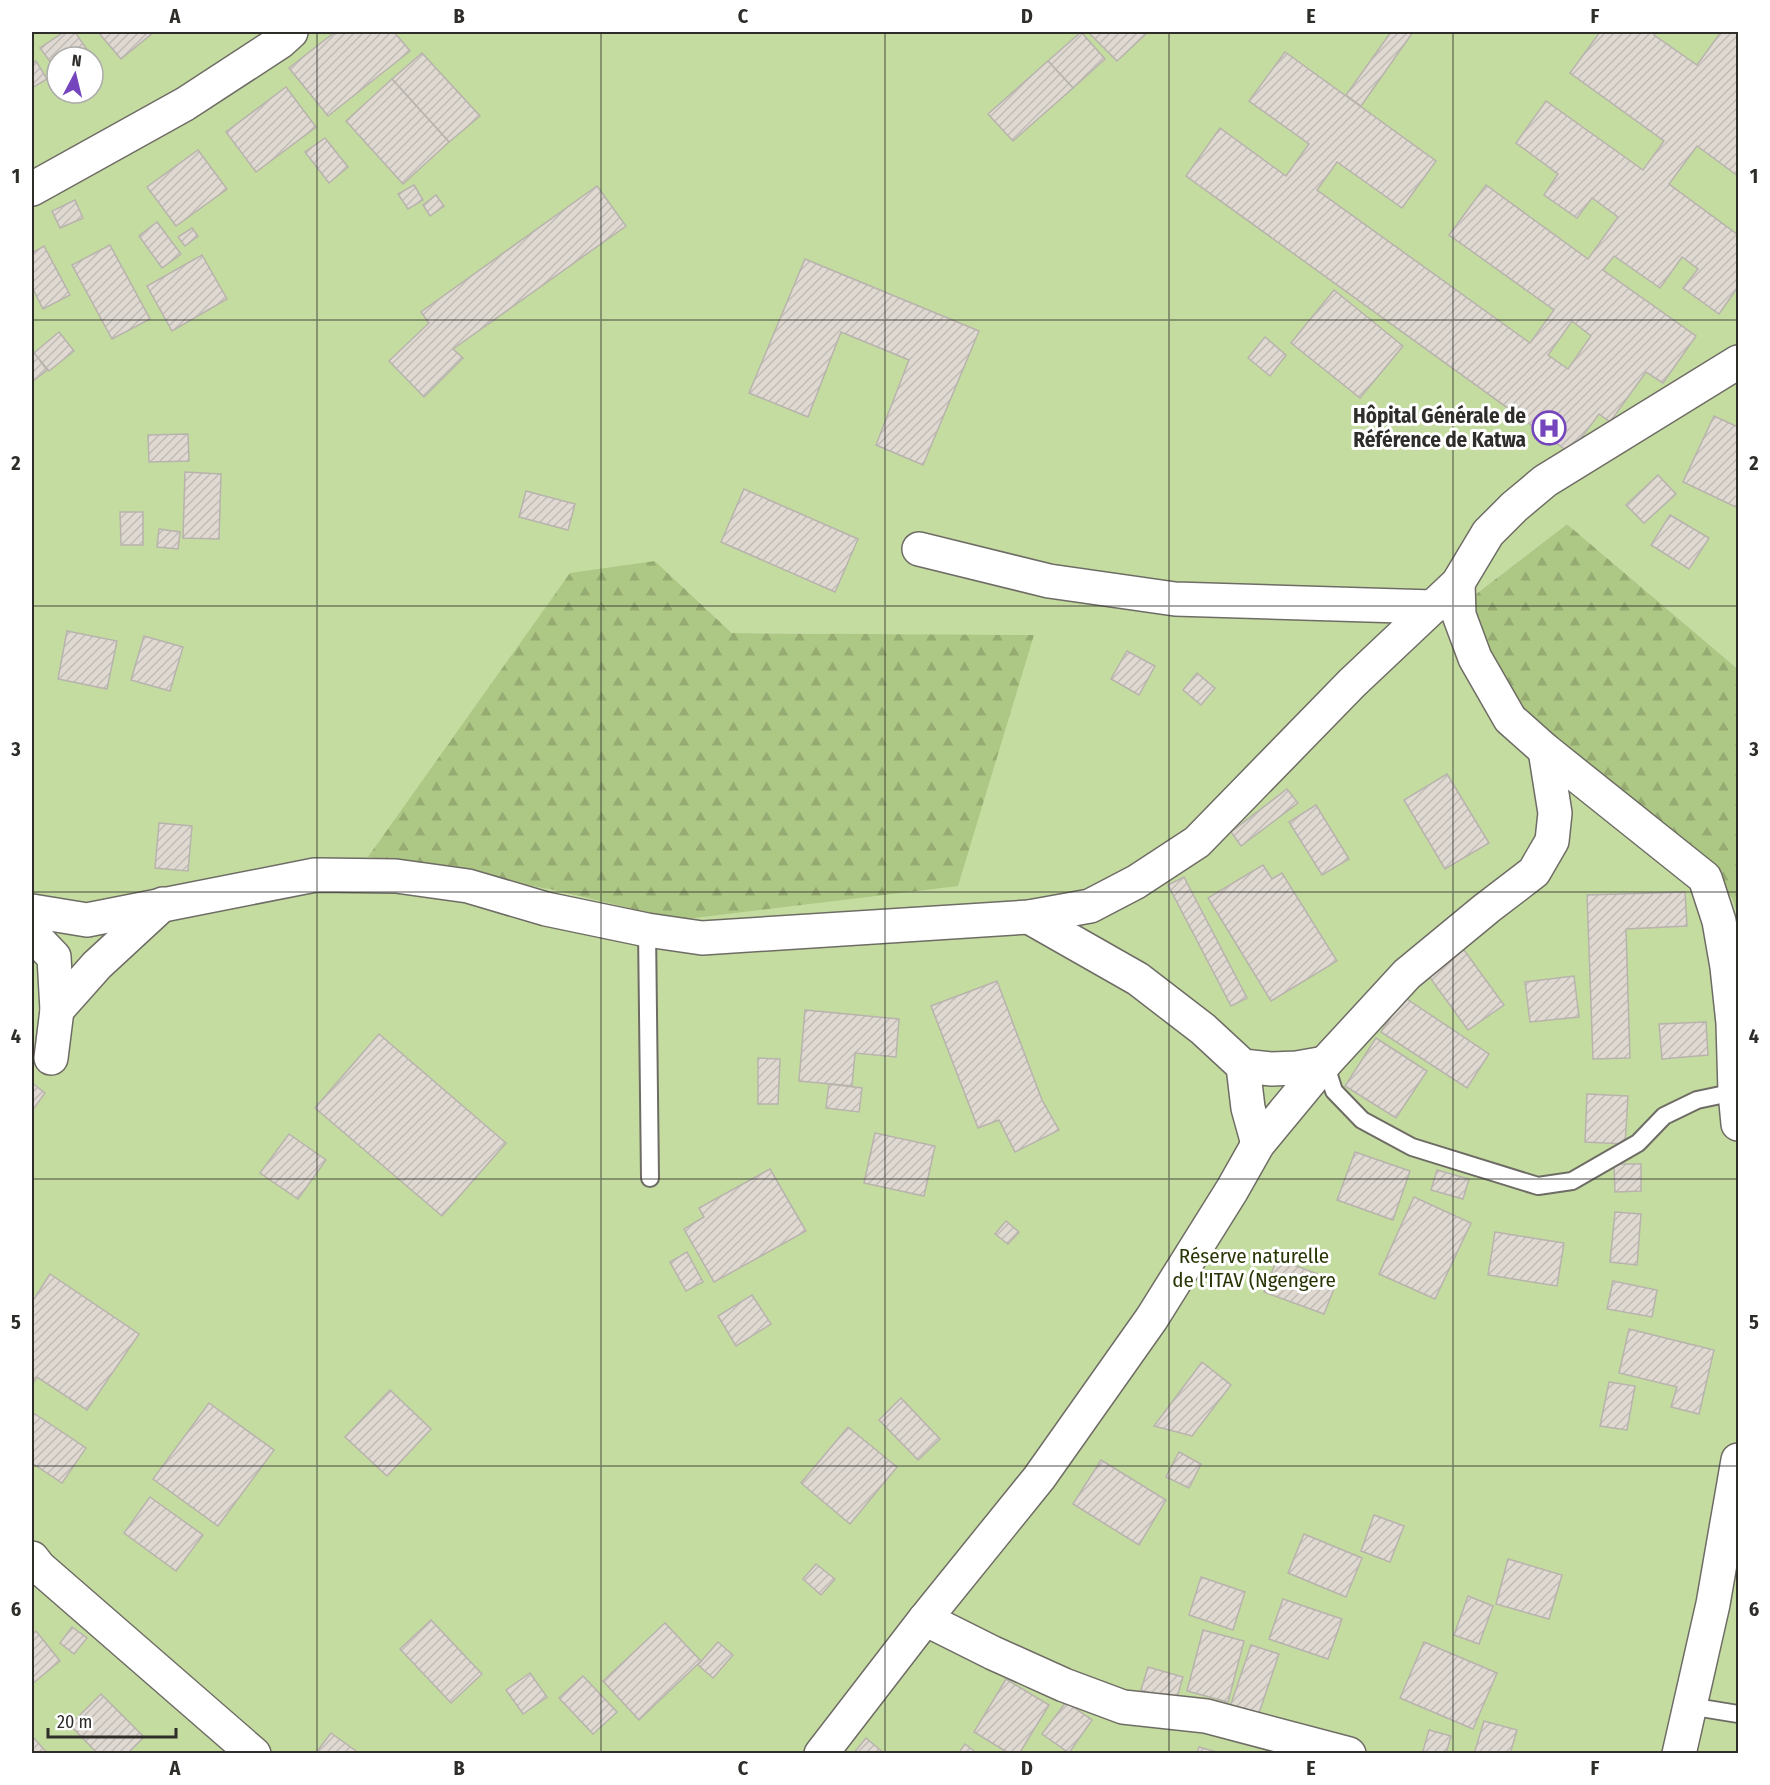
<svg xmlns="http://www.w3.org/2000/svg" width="1770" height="1785" viewBox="0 0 1770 1785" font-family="'Fira Sans Condensed',sans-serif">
<defs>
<pattern id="forest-firs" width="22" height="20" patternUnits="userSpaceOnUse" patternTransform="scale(1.5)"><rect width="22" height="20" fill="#adc784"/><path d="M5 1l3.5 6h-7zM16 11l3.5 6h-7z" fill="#95ab72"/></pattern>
<pattern id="building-hatch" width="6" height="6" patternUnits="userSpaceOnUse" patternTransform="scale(1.5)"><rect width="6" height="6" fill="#dfd9d2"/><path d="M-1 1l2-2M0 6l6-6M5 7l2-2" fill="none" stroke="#c0bbb4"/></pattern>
</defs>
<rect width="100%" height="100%" fill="#faf7ef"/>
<path fill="#c4dca0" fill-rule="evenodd" d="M32,32H1738V669L1567,524L1476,594L1662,834L1732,898L1738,918V1753L32,1754ZM57,57H93V93H57ZM655,561L732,633L1034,636L678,920L549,889Z"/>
<g fill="url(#forest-firs)">
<path d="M1567,524L1738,669V918L1732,898L1662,834L1514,711L1472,611L1476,594Z"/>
<path d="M655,561L732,633L1034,635L958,886L678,920L549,889L368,857L570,573Z"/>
</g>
<g fill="url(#building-hatch)" stroke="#b8b3ac" stroke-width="1.5" fill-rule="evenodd">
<path d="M64,32H75L92,57H57V71L40,48Z"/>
<path d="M98,32H154L121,59Z"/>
<path d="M335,32H394L410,51L328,116L289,68Z"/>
<path d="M1081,32L1105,59L1073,88L1048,61Z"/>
<path d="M1091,32H1148L1117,61L1089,33Z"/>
<path d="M1391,32H1413L1361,106L1346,95Z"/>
<path d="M1600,32H1656L1654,35L1697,65L1721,32H1738V176L1697,146L1669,184L1738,235V287L1719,314L1683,288L1698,269L1682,257L1660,288L1614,256L1603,270L1696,336L1663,383L1646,372L1610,422L1599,414L1570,453L1186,176L1220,128L1286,176L1309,144L1249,101L1285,52L1436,161L1402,208L1337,162L1317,190L1530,343L1554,310L1449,235L1486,185L1588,259L1618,217L1592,198L1577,218L1544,195L1558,174L1516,143L1546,101L1643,170L1664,141L1570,73ZM1572,321L1591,336L1568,369L1548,355Z"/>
<path d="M422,53L480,116L449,142L392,79Z"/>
<path d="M93,58L102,71L93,77Z"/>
<path d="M36,61L47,79L32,88V64Z"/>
<path d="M1048,61L1073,88L1013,141L988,114Z"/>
<path d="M392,79L449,142L403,184L346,121Z"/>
<path d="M286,87L316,127L256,172L226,132Z"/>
<path d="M325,138L348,167L329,183L305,152Z"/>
<path d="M198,150L227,189L176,226L147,187Z"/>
<path d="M414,185L423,200L408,209L398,194Z"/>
<path d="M597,186L626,226L453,349L463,358L424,397L389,361L429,323L421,312Z"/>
<path d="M436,195L444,206L430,216L423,205Z"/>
<path d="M75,200L83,218L60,228L52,211Z"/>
<path d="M157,222L181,254L162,268L139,236Z"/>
<path d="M192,228L198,236L185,246L178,237Z"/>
<path d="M110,245L150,319L112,339L72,265Z"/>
<path d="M44,246L70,295L43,309L32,287V253Z"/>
<path d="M202,255L227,299L172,331L147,286Z"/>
<path d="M805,259L979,331L923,465L876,445L909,360L841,332L808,417L749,393Z"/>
<path d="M1334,290L1403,346L1360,398L1291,343Z"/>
<path d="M59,332L74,351L49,371L34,353Z"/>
<path d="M1265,337L1286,355L1270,376L1248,358Z"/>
<path d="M32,350L47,370L32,382Z"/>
<path d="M1714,416L1738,427V508L1683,482Z"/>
<path d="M188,434L189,461L149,462L148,435Z"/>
<path d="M185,472L221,474L219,539L183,538Z"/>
<path d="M1658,475L1676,494L1644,523L1626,505Z"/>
<path d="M744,489L858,539L835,592L721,542Z"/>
<path d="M526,491L575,504L568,530L519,517Z"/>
<path d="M120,512H143V545H121Z"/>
<path d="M1670,515L1709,538L1689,569L1651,545Z"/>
<path d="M159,529L180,532L178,549L157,547Z"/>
<path d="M67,631L117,641L107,689L58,679Z"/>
<path d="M144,636L183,647L170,691L131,680Z"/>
<path d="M1127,651L1155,666L1139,695L1111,679Z"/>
<path d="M1197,673L1215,688L1201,705L1183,690Z"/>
<path d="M1447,774L1489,843L1445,869L1404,800Z"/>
<path d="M1287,789L1298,803L1241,846L1231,832Z"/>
<path d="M1316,805L1349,859L1322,875L1289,822Z"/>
<path d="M159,823L192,826L188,871L155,868Z"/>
<path d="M1263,865L1272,879L1282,873L1337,961L1271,1001L1208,898Z"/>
<path d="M1184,877L1247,998L1231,1006L1168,885Z"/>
<path d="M1685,892L1687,926L1626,929L1630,1058L1593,1059L1587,895Z"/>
<path d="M1464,950L1504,1005L1468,1030L1428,975Z"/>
<path d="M1574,976L1579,1017L1530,1022L1525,982Z"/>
<path d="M997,981L1042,1100L1059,1130L1015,1152L999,1120L978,1128L931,1006Z"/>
<path d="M1404,997L1489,1054L1467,1088L1381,1032Z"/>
<path d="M805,1010L899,1019L896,1057L855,1053L852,1086L799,1081Z"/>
<path d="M1706,1022L1708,1055L1662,1059L1659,1024Z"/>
<path d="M379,1034L506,1143L442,1216L315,1108Z"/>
<path d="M1376,1038L1427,1071L1396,1118L1345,1086Z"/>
<path d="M758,1058L780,1059L778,1104H758Z"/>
<path d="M32,1083L45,1093L32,1111Z"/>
<path d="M829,1084L862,1088L859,1112L826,1108Z"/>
<path d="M1587,1094L1628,1096L1625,1144L1585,1142Z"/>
<path d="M875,1133L935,1146L924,1196L864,1183Z"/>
<path d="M289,1134L326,1160L298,1199L260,1173Z"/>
<path d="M1355,1152L1410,1171L1393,1220L1337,1200Z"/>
<path d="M1614,1164H1641V1191L1615,1192Z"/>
<path d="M770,1169L806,1231L714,1282L684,1229L704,1217L699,1208Z"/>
<path d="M1437,1170L1469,1179L1463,1199L1431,1190Z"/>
<path d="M1414,1197L1471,1223L1435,1299L1379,1274Z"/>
<path d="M1615,1212L1641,1214L1637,1265L1610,1262Z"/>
<path d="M1006,1221L1019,1232L1008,1244L995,1234Z"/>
<path d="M1495,1232L1564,1243L1557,1286L1488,1275Z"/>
<path d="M687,1252L703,1282L686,1291L670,1262Z"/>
<path d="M1277,1259L1337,1281L1324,1314L1264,1292Z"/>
<path d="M50,1274L139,1334L87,1410L37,1377L32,1385V1302Z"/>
<path d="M1613,1281L1657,1290L1652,1317L1607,1309Z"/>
<path d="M752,1295L771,1324L736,1346L718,1316Z"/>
<path d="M1629,1329L1714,1350L1699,1414L1671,1407L1677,1387L1619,1373Z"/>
<path d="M1202,1362L1231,1385L1192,1436L1154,1426Z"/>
<path d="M1609,1382L1635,1386L1627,1430L1600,1426Z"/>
<path d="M390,1390L431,1429L387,1476L345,1437Z"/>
<path d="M901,1398L940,1439L918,1460L879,1420Z"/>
<path d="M209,1403L274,1450L218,1526L153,1479Z"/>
<path d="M32,1412L86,1448L62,1483L32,1463Z"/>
<path d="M848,1427L897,1467L850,1524L801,1483Z"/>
<path d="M1179,1452L1201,1464L1189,1488L1166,1477Z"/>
<path d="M1101,1460L1166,1500L1139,1545L1073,1504Z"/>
<path d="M150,1497L203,1535L176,1571L124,1533Z"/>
<path d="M1374,1515L1404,1526L1390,1562L1361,1551Z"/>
<path d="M1304,1534L1362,1558L1346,1597L1288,1573Z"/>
<path d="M1508,1559L1562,1575L1549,1619L1496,1604Z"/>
<path d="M816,1564L835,1579L821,1595L803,1579Z"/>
<path d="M1201,1577L1245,1592L1233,1630L1189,1615Z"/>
<path d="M1468,1596L1493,1606L1479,1644L1454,1635Z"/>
<path d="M1283,1599L1342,1619L1328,1659L1269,1639Z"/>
<path d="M431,1620L482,1674L451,1703L400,1649Z"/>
<path d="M665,1623L701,1661L639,1720L603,1681Z"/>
<path d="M72,1627L87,1638L74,1654L60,1643Z"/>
<path d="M1203,1630L1244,1641L1228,1702L1187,1691Z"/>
<path d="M36,1631L60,1661L32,1684V1635Z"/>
<path d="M718,1642L733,1655L713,1678L698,1665Z"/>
<path d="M1424,1642L1497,1673L1473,1729L1400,1698Z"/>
<path d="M1251,1645L1279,1654L1258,1716L1230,1707Z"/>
<path d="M1148,1667L1183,1677L1176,1701L1141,1690Z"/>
<path d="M530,1673L547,1697L523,1714L506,1690Z"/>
<path d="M583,1676L617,1712L593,1734L559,1698Z"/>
<path d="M1006,1679L1049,1705L1019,1754H1010L974,1732Z"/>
<path d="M101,1694L144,1737L127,1754H98L70,1725Z"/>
<path d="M1066,1702L1092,1720L1069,1753L1042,1734Z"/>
<path d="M1484,1721L1517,1730L1510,1754H1474Z"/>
<path d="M1429,1730L1451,1736L1446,1754H1430L1423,1751Z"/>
<path d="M331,1733L356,1751L354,1754H315Z"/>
<path d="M32,1736L48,1754H32Z"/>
<path d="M866,1738L885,1754H853Z"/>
<path d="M965,1744L978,1754H958Z"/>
<path d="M1199,1747L1224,1754H1197Z"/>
</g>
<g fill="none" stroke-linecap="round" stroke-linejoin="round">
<g stroke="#6f6c65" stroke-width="20">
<g id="lane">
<path d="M647,930L650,1178"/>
<path d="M1325,1063L1334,1091L1362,1120L1412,1147L1538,1186L1572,1181L1638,1143L1664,1116L1697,1100L1735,1092"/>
<path d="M1689,1706L1738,1714"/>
</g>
</g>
<g stroke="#6f6c65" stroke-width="36">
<g id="street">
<path d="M32,189L185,104L280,42L291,32"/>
<path d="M919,549L1049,581L1175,599L1433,607"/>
<path d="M1458,583L1459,615L1475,658L1510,719L1545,750L1705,878L1719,921L1727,967L1733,1023L1735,1092L1738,1124"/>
<path d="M32,911L87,920L315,875L396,876L468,886L546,909L647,930L702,938L1029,917L1090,906L1136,882L1197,842L1352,683L1458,583L1488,533L1514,507L1545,481L1738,362"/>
<path d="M1029,917L1138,979L1203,1029L1243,1066L1272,1069L1297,1068L1325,1063"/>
<path d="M32,934L54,957L57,1010L51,1058"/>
<path d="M57,1010L97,965L163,904"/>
<path d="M1243,1066L1248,1108L1258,1144"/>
<path d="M32,1558L39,1567L254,1754"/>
<path d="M925,1619L993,1653L1064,1685L1123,1707L1206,1716L1349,1754"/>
<path d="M821,1754L925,1619L1039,1478L1152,1318L1232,1190L1258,1144L1325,1063L1407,974L1487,908L1534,872L1552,841L1555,813L1545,750"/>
<path d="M1679,1754L1713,1604L1738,1460"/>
</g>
</g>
<use href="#lane" stroke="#fff" stroke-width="16"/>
<use href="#street" stroke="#fff" stroke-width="33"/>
</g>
<path fill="none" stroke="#2e2d2a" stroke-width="1.5" stroke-opacity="0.55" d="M317,32V1754M601,32V1754M885,32V1754M1169,32V1754M1453,32V1754M32,320H1738M32,606H1738M32,892H1738M32,1179H1738M32,1466H1738"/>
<defs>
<g id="hospital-ring" transform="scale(1.725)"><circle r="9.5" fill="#fff" stroke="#7545bd" stroke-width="1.5"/><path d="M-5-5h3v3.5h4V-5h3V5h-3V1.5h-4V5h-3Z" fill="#7545bd"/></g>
</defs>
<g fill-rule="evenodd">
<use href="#hospital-ring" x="1549" y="428"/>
</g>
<g text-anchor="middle" stroke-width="6" stroke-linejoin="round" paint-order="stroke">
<g font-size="21" font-weight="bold" fill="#2e2d2a" stroke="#fff" text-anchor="end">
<text x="1526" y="423">Hôpital Générale de<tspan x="1526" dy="24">Référence de Katwa</tspan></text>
</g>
<g font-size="21" fill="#273604" stroke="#fff">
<text x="1254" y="1263">Réserve naturelle<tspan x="1254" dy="24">de l'ITAV (Ngengere</tspan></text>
</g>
</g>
<rect width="1770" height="1785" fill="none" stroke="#ffffff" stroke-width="66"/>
<g transform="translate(75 75) rotate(7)"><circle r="28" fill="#ffffff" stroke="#ababaa" stroke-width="1.5"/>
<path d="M0-4.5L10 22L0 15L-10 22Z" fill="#7545bd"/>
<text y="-9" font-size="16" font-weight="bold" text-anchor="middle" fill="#2e2d2a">N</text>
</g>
<path d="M48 1728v9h128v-9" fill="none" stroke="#2e2d2a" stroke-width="3"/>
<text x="57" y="1728" font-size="18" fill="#2e2d2a" stroke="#ffffff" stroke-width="4.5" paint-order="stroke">20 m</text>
<rect x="33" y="33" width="1704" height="1719" fill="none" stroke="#2e2d2a" stroke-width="2"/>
<g font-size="20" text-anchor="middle" font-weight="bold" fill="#2e2d2a">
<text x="175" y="23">A</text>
<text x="459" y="23">B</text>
<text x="743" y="23">C</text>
<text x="1027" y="23">D</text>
<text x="1311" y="23">E</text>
<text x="1595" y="23">F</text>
<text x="16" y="183">1</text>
<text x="1754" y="183">1</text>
<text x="16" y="470">2</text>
<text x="1754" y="470">2</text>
<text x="16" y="756">3</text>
<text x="1754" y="756">3</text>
<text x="16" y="1043">4</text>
<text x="1754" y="1043">4</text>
<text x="16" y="1329">5</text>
<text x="1754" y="1329">5</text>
<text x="16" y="1616">6</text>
<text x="1754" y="1616">6</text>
<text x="175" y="1775">A</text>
<text x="459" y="1775">B</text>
<text x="743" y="1775">C</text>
<text x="1027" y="1775">D</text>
<text x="1311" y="1775">E</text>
<text x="1595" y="1775">F</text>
</g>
</svg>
